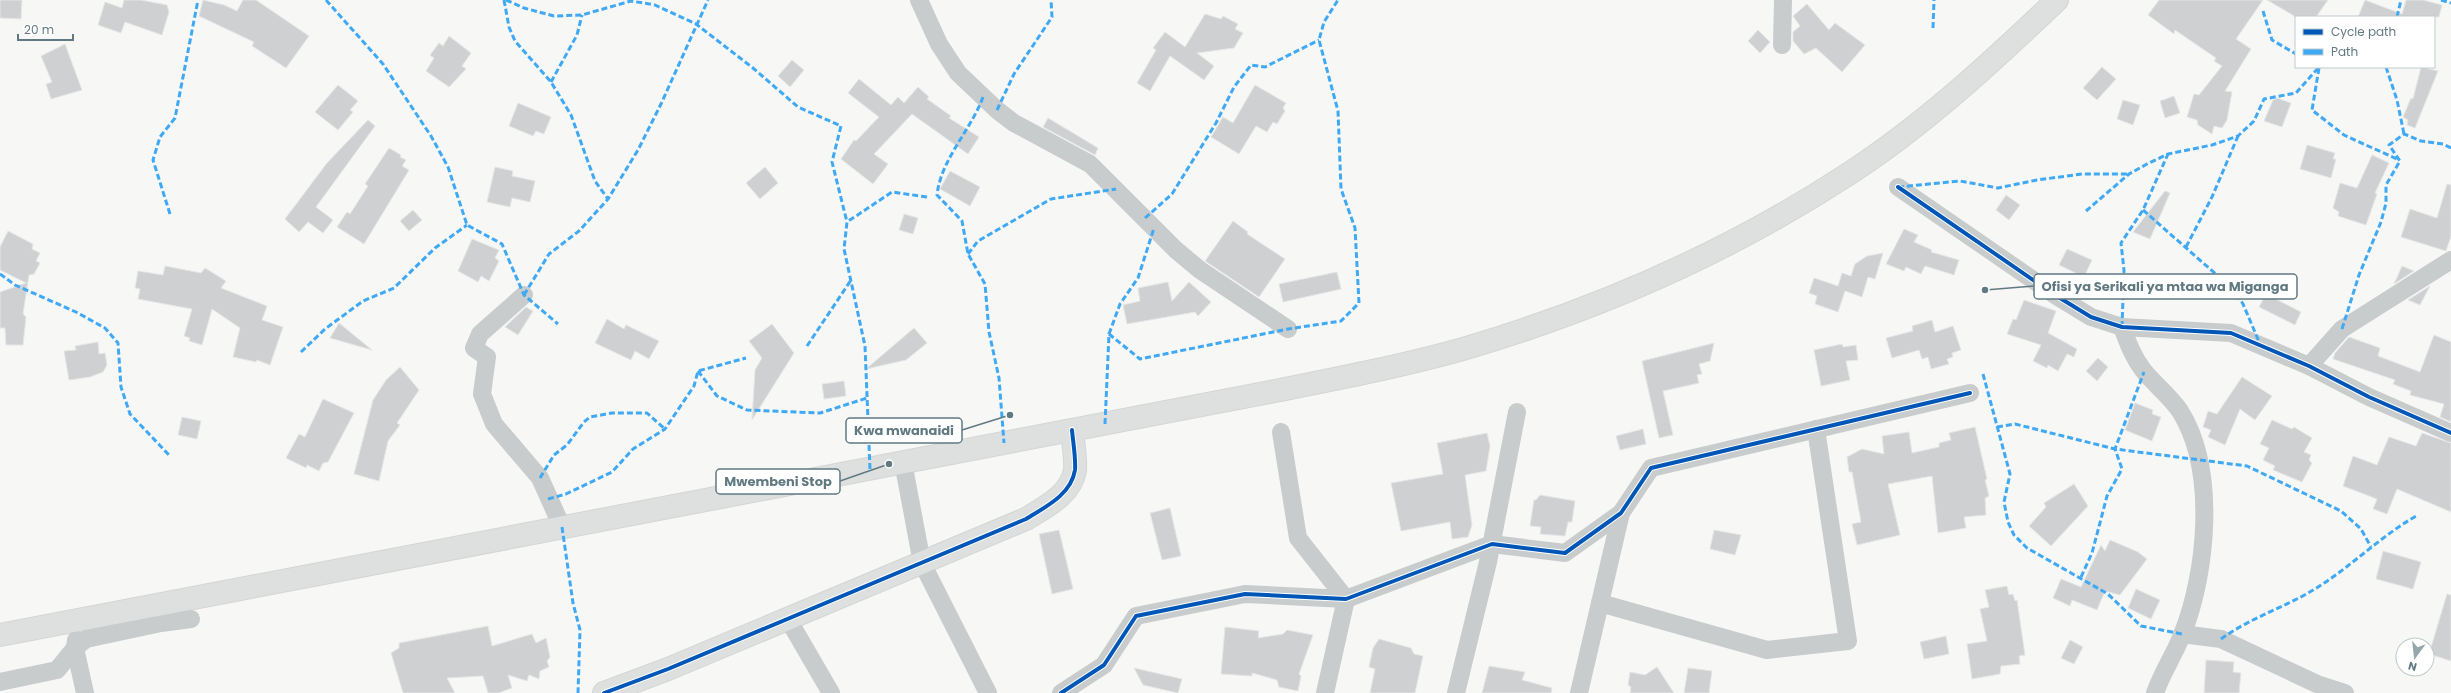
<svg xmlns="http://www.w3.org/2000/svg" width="2451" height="693" viewBox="0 0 2451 693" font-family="Poppins,sans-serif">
<rect width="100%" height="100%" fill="#f7f7f6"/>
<g fill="#ced0d1" stroke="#e6e6e6">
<path d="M0,0H22L21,19L0,18Z"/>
<path d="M124,0H141L167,5L169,12L162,35L125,22L121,33L98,25L105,2L122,8Z"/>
<path d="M203,0L224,5L237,11L243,0H256L309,36L286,68L252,46L254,42L199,16Z"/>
<path d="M2159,0H2263L2236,39L2251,49L2225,91L2232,92L2227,120L2222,128L2214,126L2212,134L2198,125L2197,120L2187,117L2194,94L2199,95L2222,66L2214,61L2216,58L2175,30L2174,34L2148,15Z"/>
<path d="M2267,0H2328L2316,17H2296Z"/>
<path d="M2365,0L2402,14L2406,0H2423L2442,5L2439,17H2358Z"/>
<path d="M1807,4L1829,30L1835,23L1865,45L1842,72L1816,48L1804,54L1793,41V32L1800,26L1793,16Z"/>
<path d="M1205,14L1221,19L1223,16L1238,24L1235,29L1243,33L1234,48L1197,53L1214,66L1204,80L1170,56L1150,91L1137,83L1156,50L1153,48L1165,32L1185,47Z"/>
<path d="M1758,30L1770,42L1760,53L1748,41Z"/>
<path d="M449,36L471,53L462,66L466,69L449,87L426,71L434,58L430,55L439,43L443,46Z"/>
<path d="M65,44L82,90L51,99L46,84L52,82L41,56Z"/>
<path d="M792,60L804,70L790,87L778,76Z"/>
<path d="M2102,67L2116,79L2097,100L2083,88Z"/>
<path d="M2421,67L2438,71L2415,128L2407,125L2408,120L2403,117L2411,98L2413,99Z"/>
<path d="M859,79L891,105L898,97L904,103L918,87L929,97L927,99L951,116L949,118L979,137L968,154L912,114L874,154L888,164L873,184L841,159L854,140L856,141L879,117L848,93Z"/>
<path d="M338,85L358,101L350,110L353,112L338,130L315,112Z"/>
<path d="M1255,85L1286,103L1283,108L1285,111L1277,124L1273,122L1267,132L1256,126L1239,154L1211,137L1223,117L1233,123Z"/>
<path d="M2174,96L2180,113L2165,118L2160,101Z"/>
<path d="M2277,98L2291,103L2282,127L2264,121L2273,100Z"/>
<path d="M2123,100L2140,105L2133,125L2117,119Z"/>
<path d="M518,103L551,117L544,134L536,131L533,136L509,126Z"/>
<path d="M1048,118L1098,148L1095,155L1043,127Z"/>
<path d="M368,120L375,126L316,207L333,220L323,233L308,222L299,232L285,219L327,163Z"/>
<path d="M2307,145L2335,153L2333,159H2336L2331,178L2300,169Z"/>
<path d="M389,148L401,155L400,157L406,160L402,166L409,170L364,244L337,227L347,212L350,214L368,186L365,184Z"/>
<path d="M2372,155L2389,163L2375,193L2377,194L2366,225L2338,216L2339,212L2333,208L2340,183L2357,188Z"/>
<path d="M495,167L513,171L512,176L535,181L530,202L512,198L510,207L487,202Z"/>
<path d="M765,167L778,183L760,199L746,183Z"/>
<path d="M950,171L980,187L970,206L940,189Z"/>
<path d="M2447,184L2451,185V236L2446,251L2401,237L2410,209L2437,218Z"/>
<path d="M2165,191L2170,193L2150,239L2133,232Z"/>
<path d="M2006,195L2020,205L2009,220L1996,210Z"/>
<path d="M413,210L422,220L409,231L400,221Z"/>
<path d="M904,214L918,218L913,234L899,230Z"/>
<path d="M1233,221L1248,232L1247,234L1285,259L1259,297L1205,261Z"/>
<path d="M1904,229L1918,235L1914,242L1932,250L1931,252L1959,260L1954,275L1925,266L1921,274L1906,267L1904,271L1886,264Z"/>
<path d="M8,231L33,244L32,249L40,253L36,261L40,263L34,274L29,275L23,314L26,317L23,345H6L5,328H0V292L26,283L0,270V247Z"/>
<path d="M472,239L499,250L495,258L499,261L489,281L481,276L478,282L458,271Z"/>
<path d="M2067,249L2092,260L2084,277L2059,265Z"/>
<path d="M1883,253L1875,279L1868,277L1862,297L1845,291L1838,312L1815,304L1817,296L1809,293L1814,278L1838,286L1842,273L1851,276L1855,264L1867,256Z"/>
<path d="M165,266L201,273L205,268L226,281L221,288L267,306L262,320L283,327L270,365L257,360L256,362L233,357L240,328L212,309L202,345L189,341L190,338L184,336L192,309L138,299L140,289L135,288L138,271L163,275Z"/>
<path d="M2402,266L2414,271L2394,284Z"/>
<path d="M1337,272L1341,289L1283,302L1279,284Z"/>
<path d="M1168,282L1172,301L1189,282L1211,302L1198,316L1195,312L1127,324L1123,305L1140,301L1138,288Z"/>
<path d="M2430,286L2420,305L2408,300Z"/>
<path d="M2266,294L2301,312L2295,325L2259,307Z"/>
<path d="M2024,300L2056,311L2048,333L2077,349L2074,357L2067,354L2058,371L2048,365L2047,368L2033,361L2041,345L2007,334L2013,319L2016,320Z"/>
<path d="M526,307L533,311L518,335L505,327Z"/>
<path d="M607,319L624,329L626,325L659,341L649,359L635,351L631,360L595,343Z"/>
<path d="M1932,320L1935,332L1953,326L1961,350L1952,353L1953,357L1947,359L1949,364L1931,369L1928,357L1922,359L1919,350L1892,358L1886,338L1913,331L1912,326Z"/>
<path d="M339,323L372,350L330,338Z"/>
<path d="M772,324L794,353L752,420L755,370L762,358L749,341Z"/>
<path d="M914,328L927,343L906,360L866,369Z"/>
<path d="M2434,335L2451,342V422L2440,417L2444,404L2410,395L2411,391L2393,384L2395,380L2333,359L2335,353L2349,337L2380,348L2378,356L2420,372Z"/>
<path d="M98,342L99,354L105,353L107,365L103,372L90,377L69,380L64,351L76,350L75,346Z"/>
<path d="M1714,343L1710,361L1699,364L1702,374L1697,375L1699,383L1663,391L1673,435L1659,438L1642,361Z"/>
<path d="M1842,344L1843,347L1856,345L1858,360L1846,361L1850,380L1821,386L1814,350Z"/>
<path d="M2098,358L2108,367L2097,381L2086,371Z"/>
<path d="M400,367L419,390L397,423L400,425L388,441L379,481L354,474L373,400L386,380Z"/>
<path d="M2242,377L2272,396L2255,420L2240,409L2225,445L2208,437L2211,430L2203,427L2208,411L2217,414Z"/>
<path d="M844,381L846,396L824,399L822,384Z"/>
<path d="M323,399L354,413L328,462L323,463L319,471L307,465L306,468L286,458L299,434L305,437Z"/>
<path d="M2135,403L2153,410L2152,414L2161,417L2152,441L2125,430Z"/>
<path d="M182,417L201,421L197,439L178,435Z"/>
<path d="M2272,420L2292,429L2294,427L2312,438L2304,452L2311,455L2309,460L2312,463L2302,482L2273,470L2275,466L2263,460L2269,448L2260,444Z"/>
<path d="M1975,427L1987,479L1985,480L1989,496L1985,498L1986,515L1964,517L1966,528L1938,533L1932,476L1888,484L1900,535L1857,545L1852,524L1861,522L1852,472H1849L1847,457L1862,449L1884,454L1882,436L1909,432L1912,453L1939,447V443L1951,440L1949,433Z"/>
<path d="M1643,429L1646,444L1620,450L1616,436Z"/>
<path d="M1487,433L1490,446L1486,471L1465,475L1472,525L1468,537L1452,539L1450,522L1401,531L1391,483L1443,474L1437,443Z"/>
<path d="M2422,433L2451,443V512L2397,489L2387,514L2373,509L2377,499L2343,486L2353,456L2377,465L2389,437L2416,446Z"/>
<path d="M2074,484L2088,506L2051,546L2029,526L2046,507L2044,503Z"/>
<path d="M1540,495L1575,501L1572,522H1568L1565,536L1540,534L1541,527L1530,526L1534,500H1536Z"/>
<path d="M1170,508L1181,556L1162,560L1150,513Z"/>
<path d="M1059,530L1073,589L1052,594L1039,534Z"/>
<path d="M1714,530L1741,535L1735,555L1710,549Z"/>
<path d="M2110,540L2138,552L2147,559L2120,595L2105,591L2097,610L2072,600L2070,606L2053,598L2061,579L2081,587L2101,545L2105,551Z"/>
<path d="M2383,551L2421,562L2413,589L2376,579Z"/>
<path d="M2007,586L2009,595L2013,594L2015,601L2017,600L2025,655L2019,656L2020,664L2001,666L2000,674L1972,679L1967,644L1987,641L1980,609L1989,607L1985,590Z"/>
<path d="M2136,589L2160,600L2151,619L2128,608Z"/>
<path d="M2447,594L2451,595V661L2429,654Z"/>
<path d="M488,626L492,646L532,634L536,643L546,638L550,657L547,661L549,667L540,671L539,679L529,675L527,681L508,675L512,688L498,693H488L483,676L447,678L455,693H403L391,653L399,648V643Z"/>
<path d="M1225,627L1259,631L1258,638L1283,634L1287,630L1313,635L1299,674L1301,676L1298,691L1279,687L1277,680L1252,673V676L1221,674Z"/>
<path d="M1946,636L1949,654L1924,659L1920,642Z"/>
<path d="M1379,639L1411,648L1414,654L1423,656L1415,693H1370L1375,669L1369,667L1373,648Z"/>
<path d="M2070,640L2083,647L2074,664L2061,658Z"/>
<path d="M2206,660L2234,662L2233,672L2241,673L2239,693H2204Z"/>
<path d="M1489,666L1525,672L1522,680L1552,688L1551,693H1482Z"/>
<path d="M1657,667L1674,693H1630L1631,687L1628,685L1630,672L1645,675Z"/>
<path d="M1134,668L1182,679L1178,693L1143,685Z"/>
<path d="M1688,668L1712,671L1709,693H1684Z"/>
</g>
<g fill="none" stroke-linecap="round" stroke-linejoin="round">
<g stroke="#d4d5d6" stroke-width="24">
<path id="secondary" d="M604,693L668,669L1026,519C1045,507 1071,495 1075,470C1076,458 1073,442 1072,430"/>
</g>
<g stroke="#d4d5d4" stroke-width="24">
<path id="highway" d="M0,635L1270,392C1334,379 1399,367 1463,349C1599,309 1731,251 1850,173C1925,124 1992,62 2057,0"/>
</g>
<g stroke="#c9cccc" stroke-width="18">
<path d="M919,0L939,44L958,73L997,110L1014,123L1090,164L1176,250L1200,270L1288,329"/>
<path d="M1782,45L1783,0"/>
<path d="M1898,187L2055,295L2091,317L2122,327L2231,333L2309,366L2369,397L2451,433"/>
<path d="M524,295L480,334L474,348L487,357L482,394L494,424L540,478L562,527"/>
<path d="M2122,327C2128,343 2133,357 2143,370C2155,385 2170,396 2180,411C2217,470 2207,573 2182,635C2174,655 2162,673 2155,693"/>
<path d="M2309,366L2342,329L2451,260"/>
<path d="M1281,432L1298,538L1346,599L1325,693"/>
<path d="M903,462L922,563L988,693"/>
<path d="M1600,603L1767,650L1848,641L1816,429"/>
<path d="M788,619L831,693"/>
<path d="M2182,634L2221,639L2317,684L2345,693"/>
<path d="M76,640L75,648L85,693"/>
<path d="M0,682L57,670L75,648L86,639L161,623L191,619"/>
<path d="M1061,693L1104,665L1136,616L1245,594L1346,599L1492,544L1565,553L1621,513L1651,468L1970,393"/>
<path d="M1456,693L1488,562L1517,412"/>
<path d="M1579,693L1621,513"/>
</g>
<use href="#secondary" stroke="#dee0e0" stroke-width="22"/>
<use href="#highway" stroke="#dee0e0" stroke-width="22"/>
<g stroke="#3fa9f5" stroke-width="3" stroke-dasharray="6 3" stroke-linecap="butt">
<path d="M326,0L383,64L431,136L448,167L467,225L502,244L524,295L558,324"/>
<path d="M504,0L509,27L515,41L551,82L571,115L595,181L608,199"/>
<path d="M506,0L524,8L554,16L582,15L631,1L655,5L696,24L753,68L798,107L841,126L832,162L847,222"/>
<path d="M2441,0L2451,3"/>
<path d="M2263,11L2272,40L2296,54"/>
<path d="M2397,17L2401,0"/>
<path d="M1933,28L1934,0"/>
<path d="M2386,67L2397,100L2404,134"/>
<path d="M2319,68L2312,110L2344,135L2399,160"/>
<path d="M551,82L577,35L582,15"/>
<path d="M983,97C971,130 941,159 937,195L962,221L968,254L985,284L989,332L999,378L1004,443"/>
<path d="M997,110L1014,74L1052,17L1051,0"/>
<path d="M1898,187L1960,181L1998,188L2037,180L2082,174H2129"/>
<path d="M2143,210L2235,291L2243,304L2260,344"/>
<path d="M2086,211L2129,174L2147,164L2168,154L2212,145L2238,136L2254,121L2264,99L2296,93L2319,67"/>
<path d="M170,214L153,160L160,137L175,118L198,0"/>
<path d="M1145,218L1172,194L1216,123L1234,87L1251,65L1265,67L1319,40"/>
<path d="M2186,247L2212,197L2238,136"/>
<path d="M968,254L978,241L1051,199L1116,189"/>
<path d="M0,274L15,285L76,312L105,328L118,343L121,387L130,414L169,455"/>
<path d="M524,295L549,254L579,231L608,199L638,150L661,104L708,0"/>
<path d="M2122,327L2124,270L2121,243L2143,210L2168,154"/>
<path d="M2342,329L2359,275L2381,222L2386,203V185L2400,161L2389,145L2404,134L2421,141L2443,144L2451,148"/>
<path d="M1109,334L1120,304L1138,278L1154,228"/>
<path d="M807,346L851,280"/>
<path d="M301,352L325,329L363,301L394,288L435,248L467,225"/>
<path d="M698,371L717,396L747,410L820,413L867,398"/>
<path d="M1983,374L2010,474L2004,502L2008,522L2014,535L2027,548L2108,594L2141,626L2182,634"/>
<path d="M1105,424L1109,334L1140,359L1288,329L1341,321L1359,303L1355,228L1341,189L1338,111L1319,40L1324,22L1338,0"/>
<path d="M1997,427L2015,424L2115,449L2247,466L2341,511L2361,529L2371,547"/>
<path d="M870,469L865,346L844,249L847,222L892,192L927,197"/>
<path d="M540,478L554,455L567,445L584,422L590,417L612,413H647L665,429"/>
<path d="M548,499L566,494L612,472L633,449L665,429L694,386L698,371L746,358"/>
<path d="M562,527L573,603L580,630L578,693"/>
<path d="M2081,577L2092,553L2107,496L2122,469L2115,449L2144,372"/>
<path d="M2221,639C2253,616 2287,607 2318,587C2353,565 2382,535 2418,515"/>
</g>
<g stroke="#fff" stroke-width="6">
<g id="cycleway">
<path d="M1898,187L2055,295L2091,317L2122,327L2231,333L2309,366L2369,397L2451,433"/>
<path d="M604,693L668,669L1026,519C1045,507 1071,495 1075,470C1076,458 1073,442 1072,430"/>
<path d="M1061,693L1104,665L1136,616L1245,594L1346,599L1492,544L1565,553L1621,513L1651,468L1970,393"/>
</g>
</g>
<use href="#cycleway" stroke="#0057b8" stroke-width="4"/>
</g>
<path fill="none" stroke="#617a82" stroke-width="1.5" d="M1985 290L2034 286M1010 415L962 430M889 464L840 481"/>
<g fill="#617a82" stroke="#fff" stroke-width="1.5">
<circle cx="1985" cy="290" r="4"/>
<circle cx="1010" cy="415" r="4"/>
<circle cx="889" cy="464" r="4"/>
</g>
<g fill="#fff" stroke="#617a82" stroke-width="1.5">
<rect x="2034" y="274" width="263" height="25" rx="4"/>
<rect x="846" y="418" width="116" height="25" rx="4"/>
<rect x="716" y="469" width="124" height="25" rx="4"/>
</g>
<g font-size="13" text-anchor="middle" font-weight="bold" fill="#617a82">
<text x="2165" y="291">Ofisi ya Serikali ya mtaa wa Miganga</text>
<text x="904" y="435">Kwa mwanaidi</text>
<text x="778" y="486">Mwembeni Stop</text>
</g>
<rect x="2295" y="16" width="140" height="52" fill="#ffffff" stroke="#c0cacd"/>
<rect x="2303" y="29" width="20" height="6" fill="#0057b8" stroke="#c0cacd"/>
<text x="2331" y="36" font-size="12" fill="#617a82">Cycle path</text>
<rect x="2303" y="49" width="20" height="6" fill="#3fa9f5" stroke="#c0cacd"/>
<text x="2331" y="56" font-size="12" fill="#617a82">Path</text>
<g transform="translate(2415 657) rotate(195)"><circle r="19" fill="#ffffff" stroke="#c0cacd"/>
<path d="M0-3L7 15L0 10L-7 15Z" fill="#96a6ab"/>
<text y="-6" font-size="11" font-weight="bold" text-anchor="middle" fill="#617a82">N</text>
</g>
<path d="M18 34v6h55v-6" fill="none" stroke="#617a82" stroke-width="2"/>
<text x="24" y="34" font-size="12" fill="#617a82" stroke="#ffffff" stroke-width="3" paint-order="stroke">20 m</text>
</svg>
